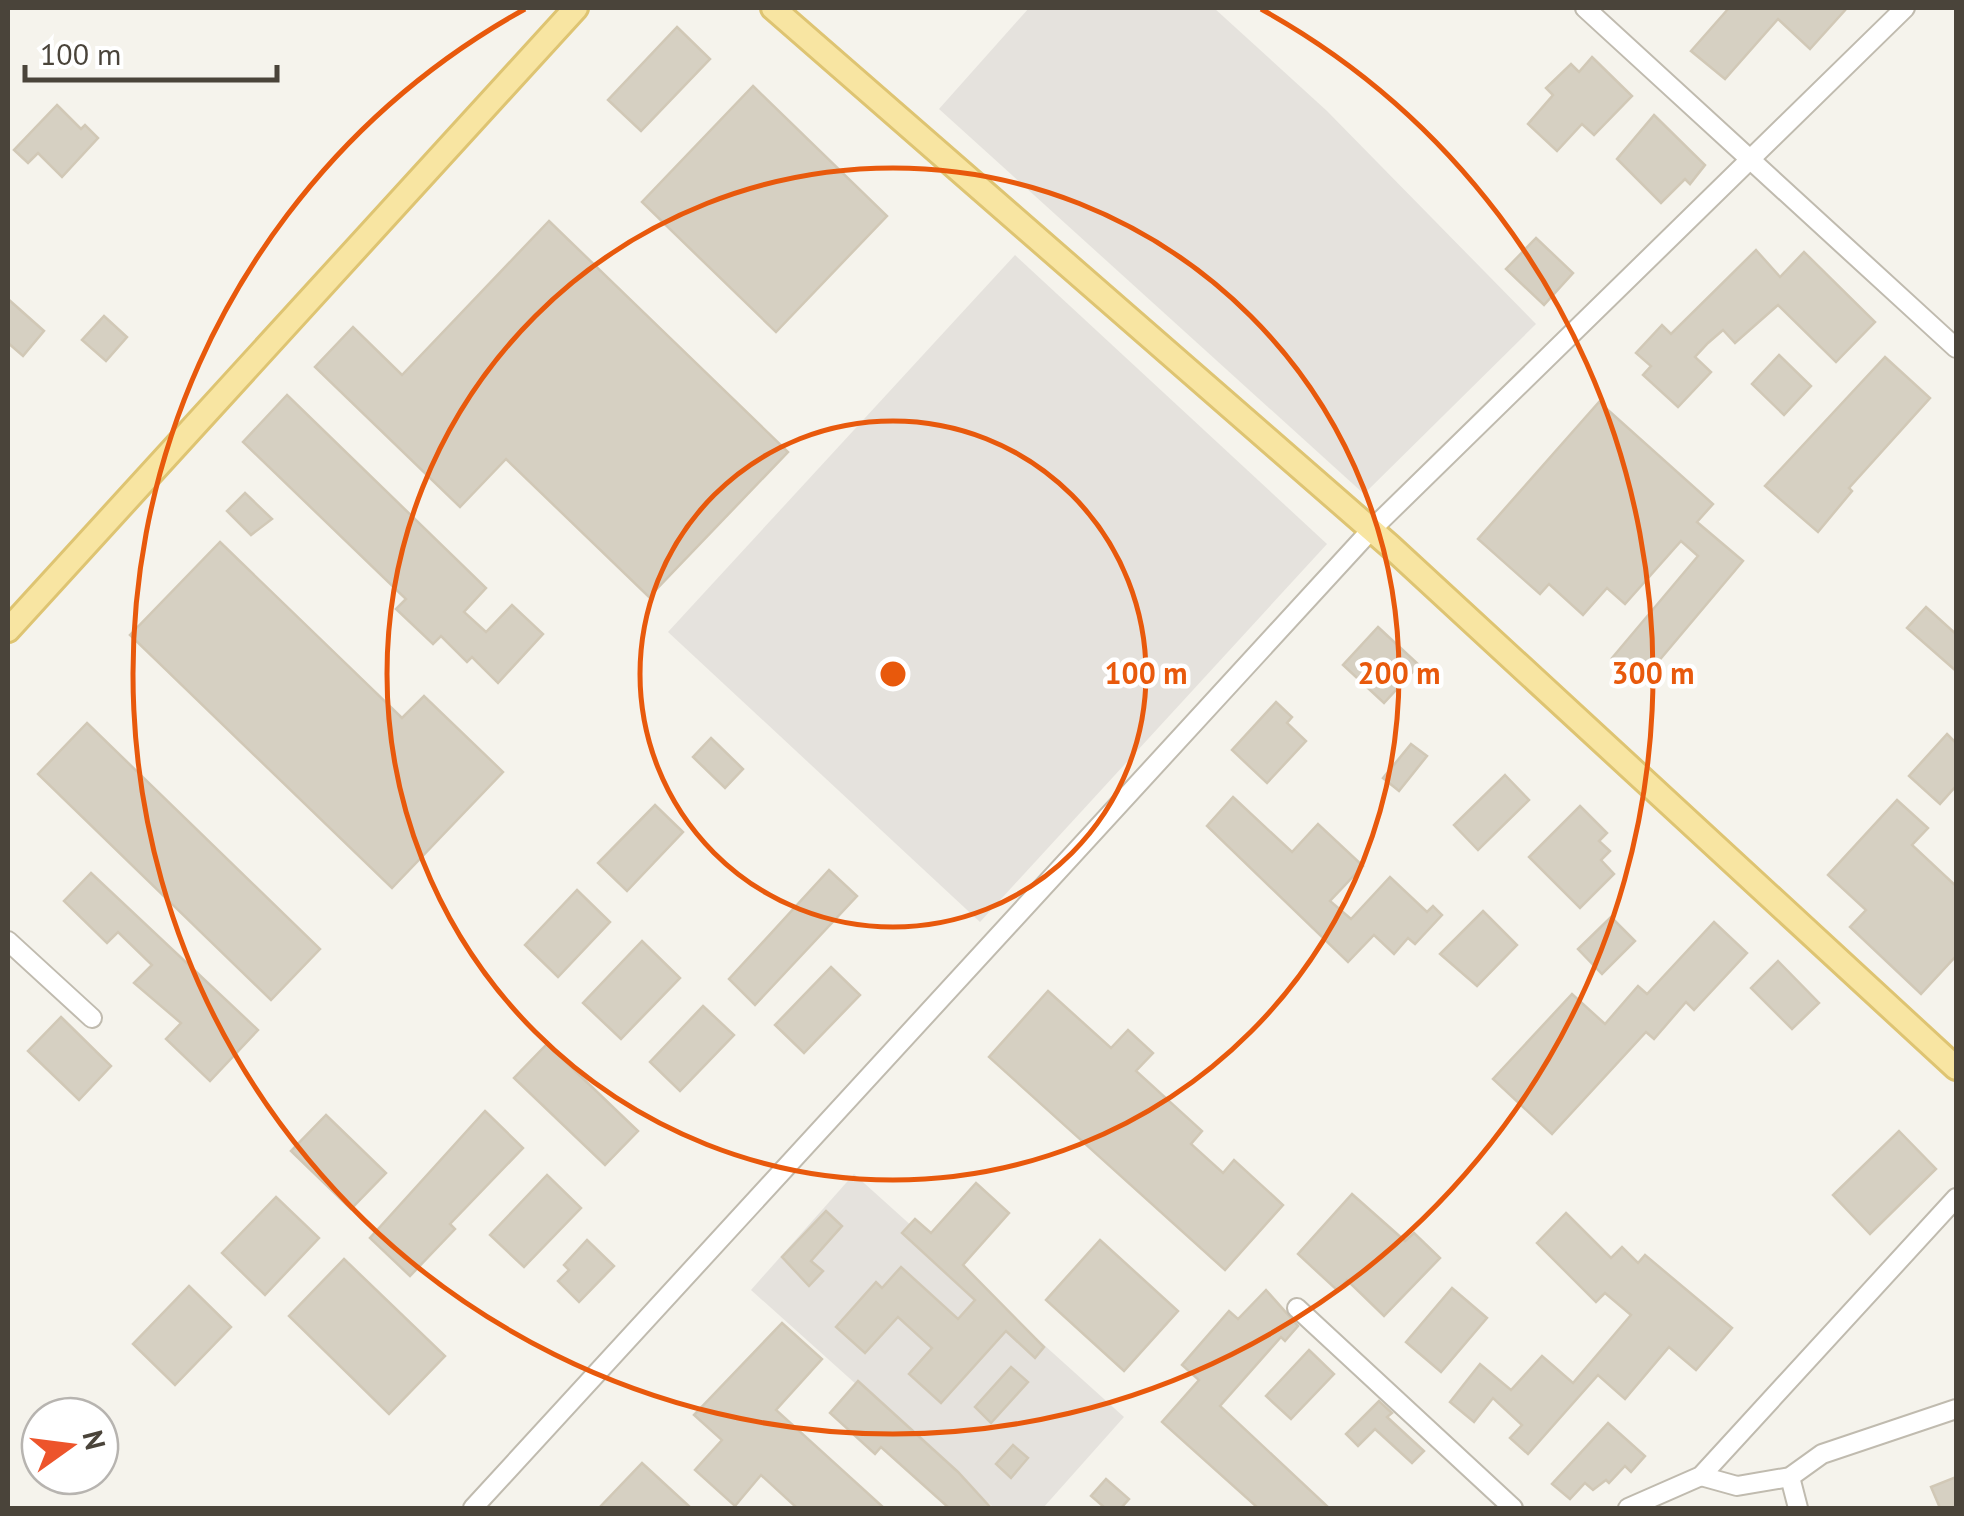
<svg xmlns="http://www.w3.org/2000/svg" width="1964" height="1516" viewBox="0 0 1964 1516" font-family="'PT Sans',sans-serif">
<rect width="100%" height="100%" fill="#f5f3ec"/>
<g fill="#e5e2dd">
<path d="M1029,8H1214L1327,111L1536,324L1364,494L939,109Z"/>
<path d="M1015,255L1327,544L980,922L668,632Z"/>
<path d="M854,1174L1124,1417L1043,1508H994L751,1290Z"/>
</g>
<g fill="#d6d0c2" stroke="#d1c8b6" stroke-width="2.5">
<path d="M1729,8H1847L1810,49L1778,19L1725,79L1691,51Z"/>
<path d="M677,27L710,59L641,131L608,100Z"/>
<path d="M1592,57L1632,96L1594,135L1582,124L1557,151L1528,124L1553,95L1546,88L1571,64L1579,72Z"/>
<path d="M753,86L887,216L776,332L642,202Z"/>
<path d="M57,105L81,129L85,125L98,138L62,177L38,153L28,163L14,150Z"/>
<path d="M1654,115L1705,165L1690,184L1685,179L1661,203L1617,159Z"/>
<path d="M549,221L788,452L649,597L506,459L460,507L315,367L353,327L402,375Z"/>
<path d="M1536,238L1573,273L1544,305L1506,269Z"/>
<path d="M1756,250L1780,277L1804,252L1875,322L1836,362L1778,305L1735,343L1723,330L1708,343L1695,357L1711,372L1678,407L1643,375L1651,366L1636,353L1662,325L1671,334Z"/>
<path d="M8,299L44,331L23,356L8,343Z"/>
<path d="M104,316L127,337L106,361L82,340Z"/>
<path d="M1779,355L1811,386L1784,415L1752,384Z"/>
<path d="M1885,357L1930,398L1849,488L1852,491L1818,532L1765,486Z"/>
<path d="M287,395L486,588L464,612L486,632L512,605L543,634L498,683L472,657L467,662L441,636L433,644L396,609L406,599L243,442Z"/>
<path d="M1599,402L1713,504L1697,522L1743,561L1641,682L1612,658L1698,556L1681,541L1625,604L1607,588L1583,615L1549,584L1540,594L1478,539Z"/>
<path d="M245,493L272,519L251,535L227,511Z"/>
<path d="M220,542L402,718L424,696L503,772L392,888L130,635Z"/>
<path d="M1926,607L1956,634V671L1907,628Z"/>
<path d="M1378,627L1419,665L1384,703L1343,665Z"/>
<path d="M1276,702L1292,717L1287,723L1306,741L1267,783L1232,750Z"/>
<path d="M87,723L320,949L271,1000L38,774Z"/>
<path d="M1947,734L1956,743V786L1940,804L1909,776Z"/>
<path d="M711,738L743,769L725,788L693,757Z"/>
<path d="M1411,744L1427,756L1399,791L1383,778Z"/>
<path d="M1505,775L1529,800L1478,850L1454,825Z"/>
<path d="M1233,797L1292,852L1318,824L1363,866L1330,901L1351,919L1390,877L1427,912L1433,906L1442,915L1415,944L1408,938L1394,954L1374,935L1348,962L1207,826Z"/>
<path d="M1897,800L1928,828L1912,845L1956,886V956L1921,994L1850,927L1866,910L1828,875Z"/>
<path d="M655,805L683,832L627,891L598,863Z"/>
<path d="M1580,806L1607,833L1599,841L1610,851L1601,860L1614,874L1580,908L1529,857Z"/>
<path d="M829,870L857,896L755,1005L729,979Z"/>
<path d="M91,873L258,1030L210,1081L166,1039L181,1023L134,983L152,965L118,932L107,943L64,901Z"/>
<path d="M577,890L610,922L558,977L525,945Z"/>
<path d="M1483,911L1517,945L1477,986L1440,954Z"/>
<path d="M1611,917L1635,941L1602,974L1578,949Z"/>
<path d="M1714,922L1747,953L1694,1010L1686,1002L1654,1039L1646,1032L1552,1134L1493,1079L1572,994L1605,1024L1638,986L1647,994Z"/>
<path d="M642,941L680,978L621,1039L583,1003Z"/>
<path d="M1778,961L1819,1003L1792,1029L1751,988Z"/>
<path d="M831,967L860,995L804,1053L775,1025Z"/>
<path d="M1048,991L1111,1048L1128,1030L1153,1053L1136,1071L1202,1131L1191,1144L1223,1173L1234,1160L1283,1205L1225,1270L989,1057Z"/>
<path d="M703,1006L734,1035L680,1091L650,1062Z"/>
<path d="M61,1017L111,1066L79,1100L28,1051Z"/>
<path d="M547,1044L638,1131L605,1165L514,1078Z"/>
<path d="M485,1111L523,1148L450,1224L455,1229L410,1276L370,1238Z"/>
<path d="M326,1115L386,1173L351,1209L291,1151Z"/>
<path d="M1899,1131L1936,1169L1870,1234L1833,1195Z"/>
<path d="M547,1175L581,1208L524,1267L490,1235Z"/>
<path d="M976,1183L1009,1213L963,1265L1044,1347L1035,1358L1006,1331L941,1403L909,1374L932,1348L898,1317L865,1353L836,1327L876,1282L882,1288L901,1267L958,1319L975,1300L902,1233L915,1219L931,1233Z"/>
<path d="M1352,1194L1405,1241L1414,1233L1440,1258L1384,1316L1347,1280L1338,1291L1298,1254Z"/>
<path d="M276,1197L319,1238L265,1295L222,1253Z"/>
<path d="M826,1211L842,1226L811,1261L823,1271L809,1286L782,1257Z"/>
<path d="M1566,1213L1611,1258L1622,1247L1638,1263L1645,1255L1732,1328L1696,1370L1669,1347L1625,1399L1598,1375L1528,1454L1510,1438L1522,1425L1493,1398L1474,1422L1450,1402L1480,1364L1511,1390L1542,1356L1573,1383L1631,1315L1605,1293L1596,1302L1537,1243Z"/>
<path d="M587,1240L614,1266L579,1302L558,1281L569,1270L564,1265Z"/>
<path d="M1100,1240L1178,1311L1124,1371L1046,1300Z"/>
<path d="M344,1259L445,1356L389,1414L289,1316Z"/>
<path d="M189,1286L231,1327L175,1385L133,1344Z"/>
<path d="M1452,1288L1487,1318L1441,1372L1406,1342Z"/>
<path d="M1266,1290L1298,1326L1285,1341L1281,1337L1220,1406L1329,1508H1258L1162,1422L1199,1380L1182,1365L1229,1311L1238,1319Z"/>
<path d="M782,1323L822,1359L776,1410L884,1508H797L761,1475L735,1506L695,1470L722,1440L694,1415Z"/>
<path d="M1309,1350L1334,1374L1291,1419L1266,1396Z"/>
<path d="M1011,1367L1028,1382L991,1423L975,1407Z"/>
<path d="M858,1381L958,1472L991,1508H949L881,1447L875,1454L830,1413Z"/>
<path d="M1379,1401L1392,1413L1387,1417L1424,1451L1412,1463L1375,1429L1358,1446L1346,1434Z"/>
<path d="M1608,1423L1645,1456L1631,1472L1625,1466L1609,1483L1606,1480L1593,1490L1585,1483L1570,1499L1552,1484Z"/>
<path d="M1013,1445L1028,1458L1011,1478L996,1464Z"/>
<path d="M642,1463L691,1508H599Z"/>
<path d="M1956,1477V1508H1940L1931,1487Z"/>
<path d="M1106,1479L1129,1499L1121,1508H1105L1091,1496Z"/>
</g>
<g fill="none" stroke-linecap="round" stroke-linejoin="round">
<g stroke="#c0bbaf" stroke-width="22">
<g id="minor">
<path d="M1585,8L1956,348"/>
<path d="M8,941L92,1018"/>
<path d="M1297,1308L1513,1508"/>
<path d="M1701,1476L1737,1486L1790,1477L1822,1454L1956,1409"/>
<path d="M1790,1477L1798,1508"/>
<path d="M473,1508L1371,530L1905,8"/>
<path d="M1628,1508L1701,1476L1956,1198"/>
</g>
</g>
<g stroke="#dec472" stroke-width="28">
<g id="major">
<path d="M773,8L1390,546L1956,1068"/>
<path d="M8,630L576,8"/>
</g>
</g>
<use href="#minor" stroke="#fff" stroke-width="18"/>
<use href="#major" stroke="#f8e5a2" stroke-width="22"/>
</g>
<g fill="none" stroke="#e8590c" stroke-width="5">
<circle cx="893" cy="674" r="253"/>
<circle cx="893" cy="674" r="506"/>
<path d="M1261 9A760 760 0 1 1 525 9"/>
</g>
<circle cx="893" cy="674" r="15" fill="#e8590c" stroke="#fff" stroke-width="5"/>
<g font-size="30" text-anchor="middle" font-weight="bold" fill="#e8590c" stroke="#fff" stroke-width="9" stroke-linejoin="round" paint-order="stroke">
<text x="1146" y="684">100 m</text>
<text x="1399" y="684">200 m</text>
<text x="1653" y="684">300 m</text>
</g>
<rect width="1964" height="1516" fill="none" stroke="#4a443a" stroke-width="20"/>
<g transform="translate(70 1446) rotate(76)"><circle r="48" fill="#ffffff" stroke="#b7b4b0" stroke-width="2.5"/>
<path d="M0-8L18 38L0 25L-18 38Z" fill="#ed542b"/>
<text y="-15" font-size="28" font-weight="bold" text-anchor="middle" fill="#4a443a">N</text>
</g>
<path d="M25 65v15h252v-15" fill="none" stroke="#4a443a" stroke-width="5"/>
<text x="40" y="65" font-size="30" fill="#4a443a" stroke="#ffffff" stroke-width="8" paint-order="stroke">100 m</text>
</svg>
